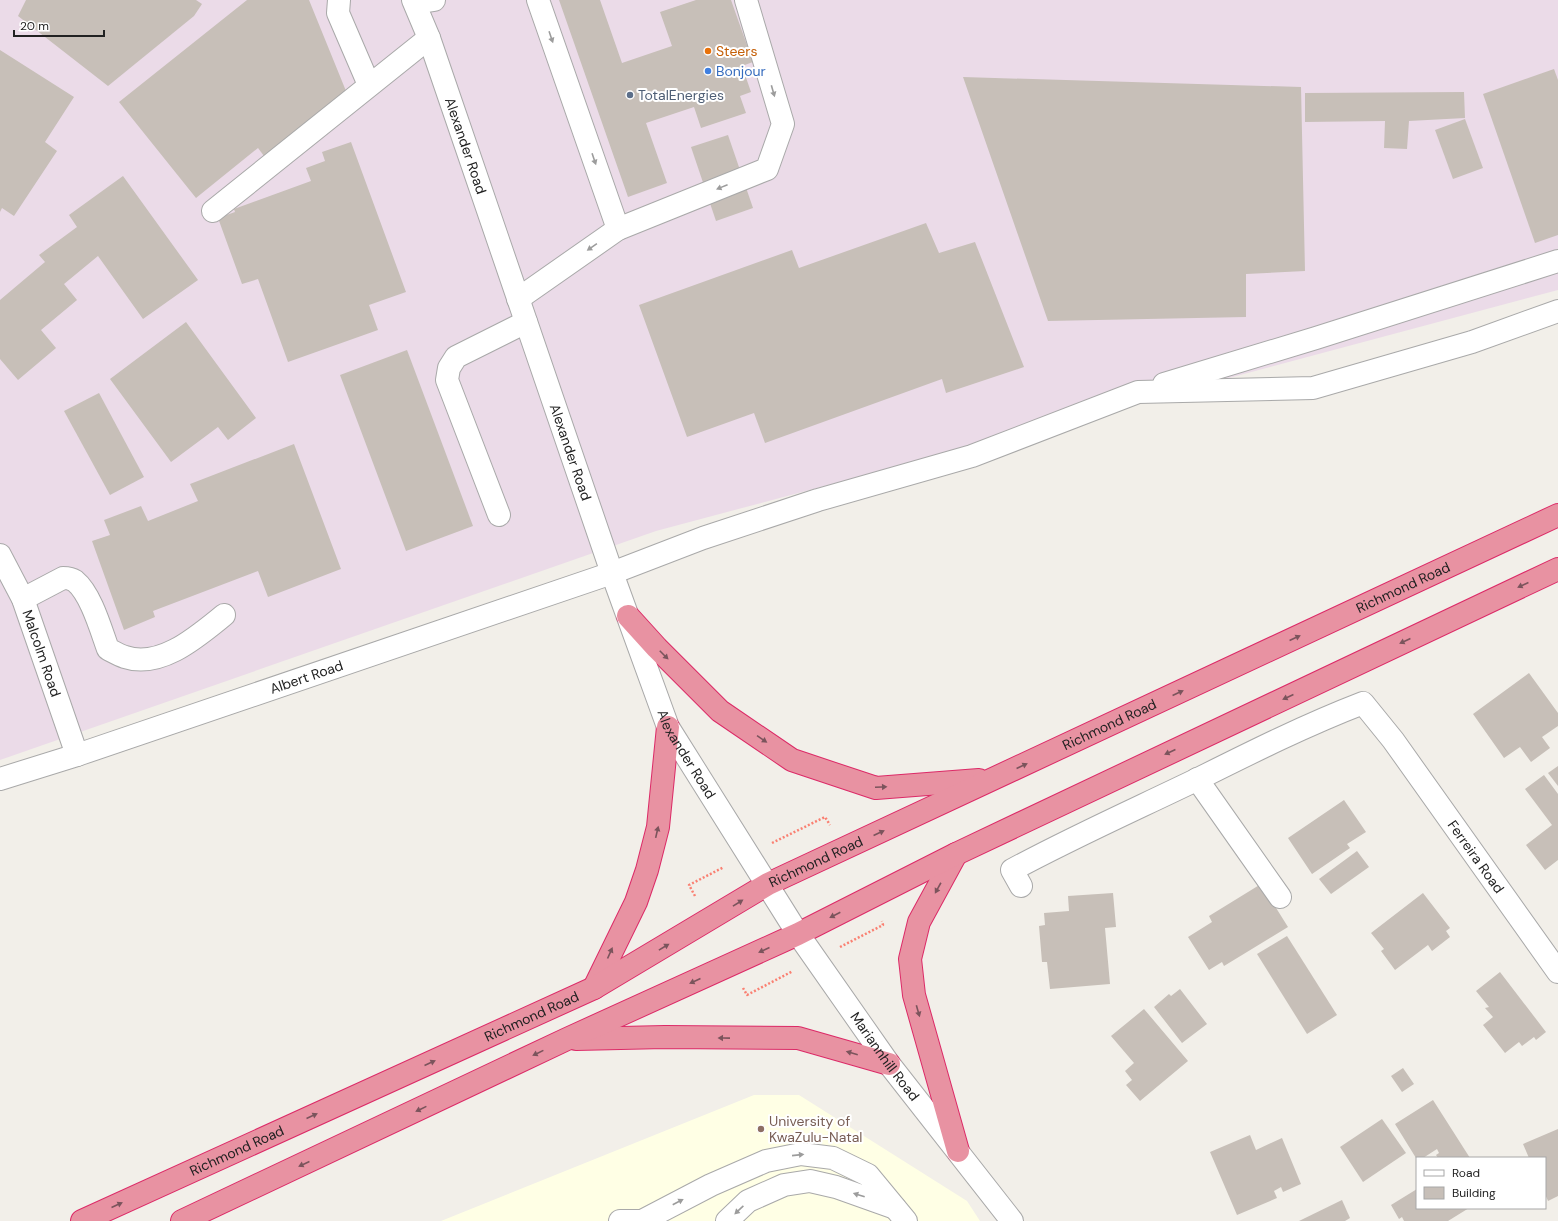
<svg xmlns="http://www.w3.org/2000/svg" width="1558" height="1221" viewBox="0 0 1558 1221" font-family="'DM Sans',sans-serif">
<rect width="100%" height="100%" fill="#f2efe9"/>
<path fill="#ebdbe8" d="M0,0H1558V290L656,531L0,760Z"/>
<path fill="#ffffe5" d="M754,1095H799L967,1201L980,1221H441Z"/>
<g fill="#c7bfb8">
<path d="M26,0H196L202,4L194,16L108,86L18,16Z"/>
<path d="M247,0H309L346,91L264,156L258,148L196,198L119,102Z"/>
<path d="M559,0H600L622,63L672,46L660,12L696,0H731L753,62L742,66L751,92L740,96L746,113L701,128L694,107L646,123L667,183L628,197Z"/>
<path d="M0,50L74,97L45,142L57,151L14,216L2,208L0,212Z"/>
<path d="M1554,69L1558,80V235L1535,243L1483,94Z"/>
<path d="M963,77L1301,87L1305,271L1246,274V317L1048,321Z"/>
<path d="M1464,92L1465,118L1409,121L1407,149L1384,148L1385,121L1305,122V93Z"/>
<path d="M1465,119L1483,168L1453,179L1435,130Z"/>
<path d="M728,135L753,208L716,221L691,147Z"/>
<path d="M351,142L406,292L369,305L378,330L288,362L258,279L242,284L218,218L235,212L234,209L311,181L306,168L325,161L322,152Z"/>
<path d="M123,176L198,280L143,319L98,256L64,284L77,300L41,330L56,348L18,380L0,359V300L45,262L39,255L77,227L69,215Z"/>
<path d="M926,223L939,253L975,242L1024,367L946,393L942,379L765,443L754,413L687,437L639,305L792,250L799,268Z"/>
<path d="M186,322L256,418L228,440L218,427L171,462L110,379Z"/>
<path d="M407,350L473,526L406,551L340,375Z"/>
<path d="M99,393L144,477L110,495L64,411Z"/>
<path d="M294,444L341,569L268,597L258,571L153,611L155,617L124,630L92,541L110,535L104,520L141,506L148,521L198,501L190,484Z"/>
<path d="M1529,673L1558,713V726L1542,737L1550,748L1531,762L1520,747L1504,758L1473,714Z"/>
<path d="M1558,766V786L1548,773Z"/>
<path d="M1544,775L1558,794V860L1545,870L1526,845L1552,825L1525,789Z"/>
<path d="M1344,800L1366,832L1347,844L1350,848L1312,874L1288,838Z"/>
<path d="M1357,851L1369,867L1331,894L1319,879Z"/>
<path d="M1261,884L1288,927L1224,966L1222,962L1209,970L1188,937L1212,922L1209,916Z"/>
<path d="M1113,893L1116,927L1105,928L1110,984L1050,989L1047,962H1042L1039,926L1045,925L1044,913L1069,911L1068,896Z"/>
<path d="M1423,893L1450,928L1446,931L1450,937L1432,951L1428,945L1395,970L1381,951L1384,949L1371,933Z"/>
<path d="M1287,936L1337,1015L1307,1034L1257,954Z"/>
<path d="M1500,972L1546,1032L1536,1040L1534,1037L1522,1046L1519,1042L1505,1053L1483,1025L1493,1017L1485,1008L1489,1007L1476,991Z"/>
<path d="M1180,989L1207,1024L1182,1043L1154,1007L1169,994L1171,996Z"/>
<path d="M1144,1009L1188,1061L1140,1101L1126,1085L1132,1080L1125,1071L1134,1063L1111,1036Z"/>
<path d="M1403,1068L1414,1084L1402,1092L1391,1076Z"/>
<path d="M1433,1100L1470,1158H1438L1436,1155L1439,1153L1437,1149L1423,1158H1416L1395,1124Z"/>
<path d="M1382,1119L1406,1153L1363,1182L1340,1147Z"/>
<path d="M1558,1129V1196L1548,1201L1545,1194V1158H1529L1523,1144Z"/>
<path d="M1250,1135L1256,1150L1282,1138L1301,1184L1283,1192L1281,1187L1274,1191L1277,1198L1237,1215L1210,1152Z"/>
<path d="M1417,1189V1208H1469L1448,1221H1404L1402,1217L1399,1219L1391,1205Z"/>
<path d="M1342,1200L1350,1218L1345,1221H1299Z"/>
</g>
<g fill="none" stroke-linecap="round" stroke-linejoin="round">
<g stroke="#a9a9a9" stroke-width="24">
<g id="minor">
<path d="M339,0L338,13L369,85"/>
<path id="s1" d="M413,0L429,38L612,573L668,727L798,934L889,1064L1012,1221"/>
<path d="M538,0L618,229"/>
<path d="M415,3L434,0"/>
<path d="M213,211L429,38"/>
<path d="M518,299L618,229L767,169L783,124L746,0"/>
<path d="M1164,384L1316,338L1558,261"/>
<path d="M499,515L447,380L449,368L456,357L526,322"/>
<path id="s2" d="M0,555L23,599L77,755"/>
<path d="M23,599L63,578C67,578 72,579 75,581C91,594 101,630 108,649C114,652 119,655 125,657C161,669 198,636 224,615"/>
<path id="s3" d="M0,779L77,755L612,573L703,538L818,500L972,456L1138,392L1313,388L1472,342L1558,311"/>
<path d="M1197,779L1280,897"/>
<path id="s4" d="M1021,886L1012,870C1073,837 1136,809 1198,779C1252,752 1306,725 1363,703L1393,740L1558,972"/>
<path d="M644,1220L711,1185L766,1161L801,1154L833,1158L868,1175L906,1221"/>
<path d="M620,1221H645"/>
<path d="M727,1221L748,1201L784,1185L810,1181L836,1187L895,1208"/>
</g>
</g>
<g stroke="#dc2a67" stroke-width="24">
<g id="highway">
<path d="M628,616L657,648L720,711L792,760L876,788L979,780"/>
<path d="M956,854L919,922L910,959L914,995L958,1151"/>
<path d="M594,988L636,902L647,870L658,827L668,727"/>
<path d="M576,1039L665,1037L798,1038L889,1064"/>
<path id="s5" d="M82,1221L594,988L768,884L1558,515"/>
<path d="M182,1221L567,1039L798,934L956,854L1558,569"/>
</g>
</g>
<g stroke="#fa8072" stroke-width="2.5" stroke-dasharray="2 2" stroke-linecap="butt">
<path d="M772,843L825,817L830,825"/>
<path d="M695,896L689,885L724,867"/>
<path d="M840,947L883,925L882,921"/>
<path d="M743,988L747,995L793,971"/>
</g>
<use href="#minor" stroke="#fff" stroke-width="22"/>
<use href="#highway" stroke="#e892a2" stroke-width="22"/>
</g>
<defs><path id="oneway-solid" d="M-6-.8H1V-3.2L6.5 0L1 3.2V.8H-6Z"/></defs>
<g fill="#9c9c9c">
<use href="#oneway-solid" transform="translate(551 37) rotate(71)"/>
<use href="#oneway-solid" transform="translate(773 91) rotate(74)"/>
<use href="#oneway-solid" transform="translate(594 159) rotate(71)"/>
<use href="#oneway-solid" transform="translate(722 187) rotate(158)"/>
<use href="#oneway-solid" transform="translate(592 247) rotate(145)"/>
<use href="#oneway-solid" transform="translate(798 1155) rotate(-6)"/>
<use href="#oneway-solid" transform="translate(859 1195) rotate(-162)"/>
<use href="#oneway-solid" transform="translate(678 1202) rotate(-28)"/>
<use href="#oneway-solid" transform="translate(739 1210) rotate(137)"/>
</g>
<g fill="#7b545c">
<use href="#oneway-solid" transform="translate(1523 585) rotate(155)"/>
<use href="#oneway-solid" transform="translate(1295 638) rotate(-25)"/>
<use href="#oneway-solid" transform="translate(1405 641) rotate(155)"/>
<use href="#oneway-solid" transform="translate(664 655) rotate(45)"/>
<use href="#oneway-solid" transform="translate(1178 693) rotate(-25)"/>
<use href="#oneway-solid" transform="translate(1288 697) rotate(155)"/>
<use href="#oneway-solid" transform="translate(762 739) rotate(34)"/>
<use href="#oneway-solid" transform="translate(1170 752) rotate(155)"/>
<use href="#oneway-solid" transform="translate(1022 766) rotate(-25)"/>
<use href="#oneway-solid" transform="translate(881 787) rotate(-2)"/>
<use href="#oneway-solid" transform="translate(657 832) rotate(-77)"/>
<use href="#oneway-solid" transform="translate(879 833) rotate(-25)"/>
<use href="#oneway-solid" transform="translate(938 888) rotate(119)"/>
<use href="#oneway-solid" transform="translate(738 903) rotate(-32)"/>
<use href="#oneway-solid" transform="translate(835 915) rotate(153)"/>
<use href="#oneway-solid" transform="translate(664 947) rotate(-31)"/>
<use href="#oneway-solid" transform="translate(764 950) rotate(156)"/>
<use href="#oneway-solid" transform="translate(610 953) rotate(-66)"/>
<use href="#oneway-solid" transform="translate(695 981) rotate(156)"/>
<use href="#oneway-solid" transform="translate(918 1011) rotate(74)"/>
<use href="#oneway-solid" transform="translate(724 1038) rotate(-179)"/>
<use href="#oneway-solid" transform="translate(538 1053) rotate(154)"/>
<use href="#oneway-solid" transform="translate(852 1053) rotate(-164)"/>
<use href="#oneway-solid" transform="translate(430 1063) rotate(-24)"/>
<use href="#oneway-solid" transform="translate(421 1109) rotate(154)"/>
<use href="#oneway-solid" transform="translate(312 1116) rotate(-24)"/>
<use href="#oneway-solid" transform="translate(304 1164) rotate(155)"/>
<use href="#oneway-solid" transform="translate(117 1205) rotate(-24)"/>
</g>
<circle fill="#e8710a" stroke="#fff" stroke-width="1.5" cx="708" cy="51" r="4"/>
<circle fill="#3f7fe0" stroke="#fff" stroke-width="1.5" cx="708" cy="71" r="4"/>
<circle fill="#5c6f8a" stroke="#fff" stroke-width="1.5" cx="630" cy="95" r="4"/>
<circle fill="#8d6e63" stroke="#fff" stroke-width="1.5" cx="761" cy="1129" r="4"/>
<g text-anchor="middle" stroke-width="4" stroke-linejoin="round" paint-order="stroke">
<g font-size="14" fill="#c56008" stroke="#fff" text-anchor="start">
<text x="716" y="56">Steers</text>
</g>
<g font-size="14" fill="#366cbe" stroke="#fff" text-anchor="start">
<text x="716" y="76">Bonjour</text>
</g>
<g font-size="14" fill="#4e5e75" stroke="#fff" text-anchor="start">
<text x="638" y="100">TotalEnergies</text>
</g>
<g font-size="14" fill="#222" stroke="#fff">
<text dy="5" stroke="none"><textPath href="#s1" startOffset="155">Alexander Road</textPath></text>
<text dy="5" stroke="none"><textPath href="#s1" startOffset="479">Alexander Road</textPath></text>
<text dy="5" stroke="none"><textPath href="#s5" startOffset="1466">Richmond Road</textPath></text>
<text dy="5" stroke="none"><textPath href="#s2" startOffset="107">Malcolm Road</textPath></text>
<text dy="5" stroke="none"><textPath href="#s3" startOffset="323">Albert Road</textPath></text>
<text dy="5" stroke="none"><textPath href="#s5" startOffset="1142">Richmond Road</textPath></text>
<text dy="5" stroke="none"><textPath href="#s1" startOffset="803">Alexander Road</textPath></text>
<text dy="5" stroke="none"><textPath href="#s4" startOffset="598">Ferreira Road</textPath></text>
<text dy="5" stroke="none"><textPath href="#s5" startOffset="818">Richmond Road</textPath></text>
<text dy="5" stroke="none"><textPath href="#s5" startOffset="494">Richmond Road</textPath></text>
<text dy="5" stroke="none"><textPath href="#s1" startOffset="1165">Mariannhill Road</textPath></text>
<text dy="5" stroke="none"><textPath href="#s5" startOffset="170">Richmond Road</textPath></text>
</g>
<g font-size="14" fill="#785e54" stroke="#fff" text-anchor="start">
<text x="769" y="1126">University of<tspan x="769" dy="16">KwaZulu-Natal</tspan></text>
</g>
</g>
<rect x="1416" y="1157" width="130" height="52" fill="#ffffff" stroke="#a7a7a7"/>
<rect x="1424" y="1170" width="20" height="6" fill="#ffffff" stroke="#a7a7a7"/>
<text x="1452" y="1177" font-size="12" fill="#222222">Road</text>
<rect x="1424" y="1187" width="20" height="12" fill="#c7bfb8" stroke="#a7a7a7"/>
<text x="1452" y="1197" font-size="12" fill="#222222">Building</text>
<path d="M14 30v6h90v-6" fill="none" stroke="#222222" stroke-width="2"/>
<text x="20" y="30" font-size="12" fill="#222222" stroke="#ffffff" stroke-width="3" paint-order="stroke">20 m</text>
</svg>
